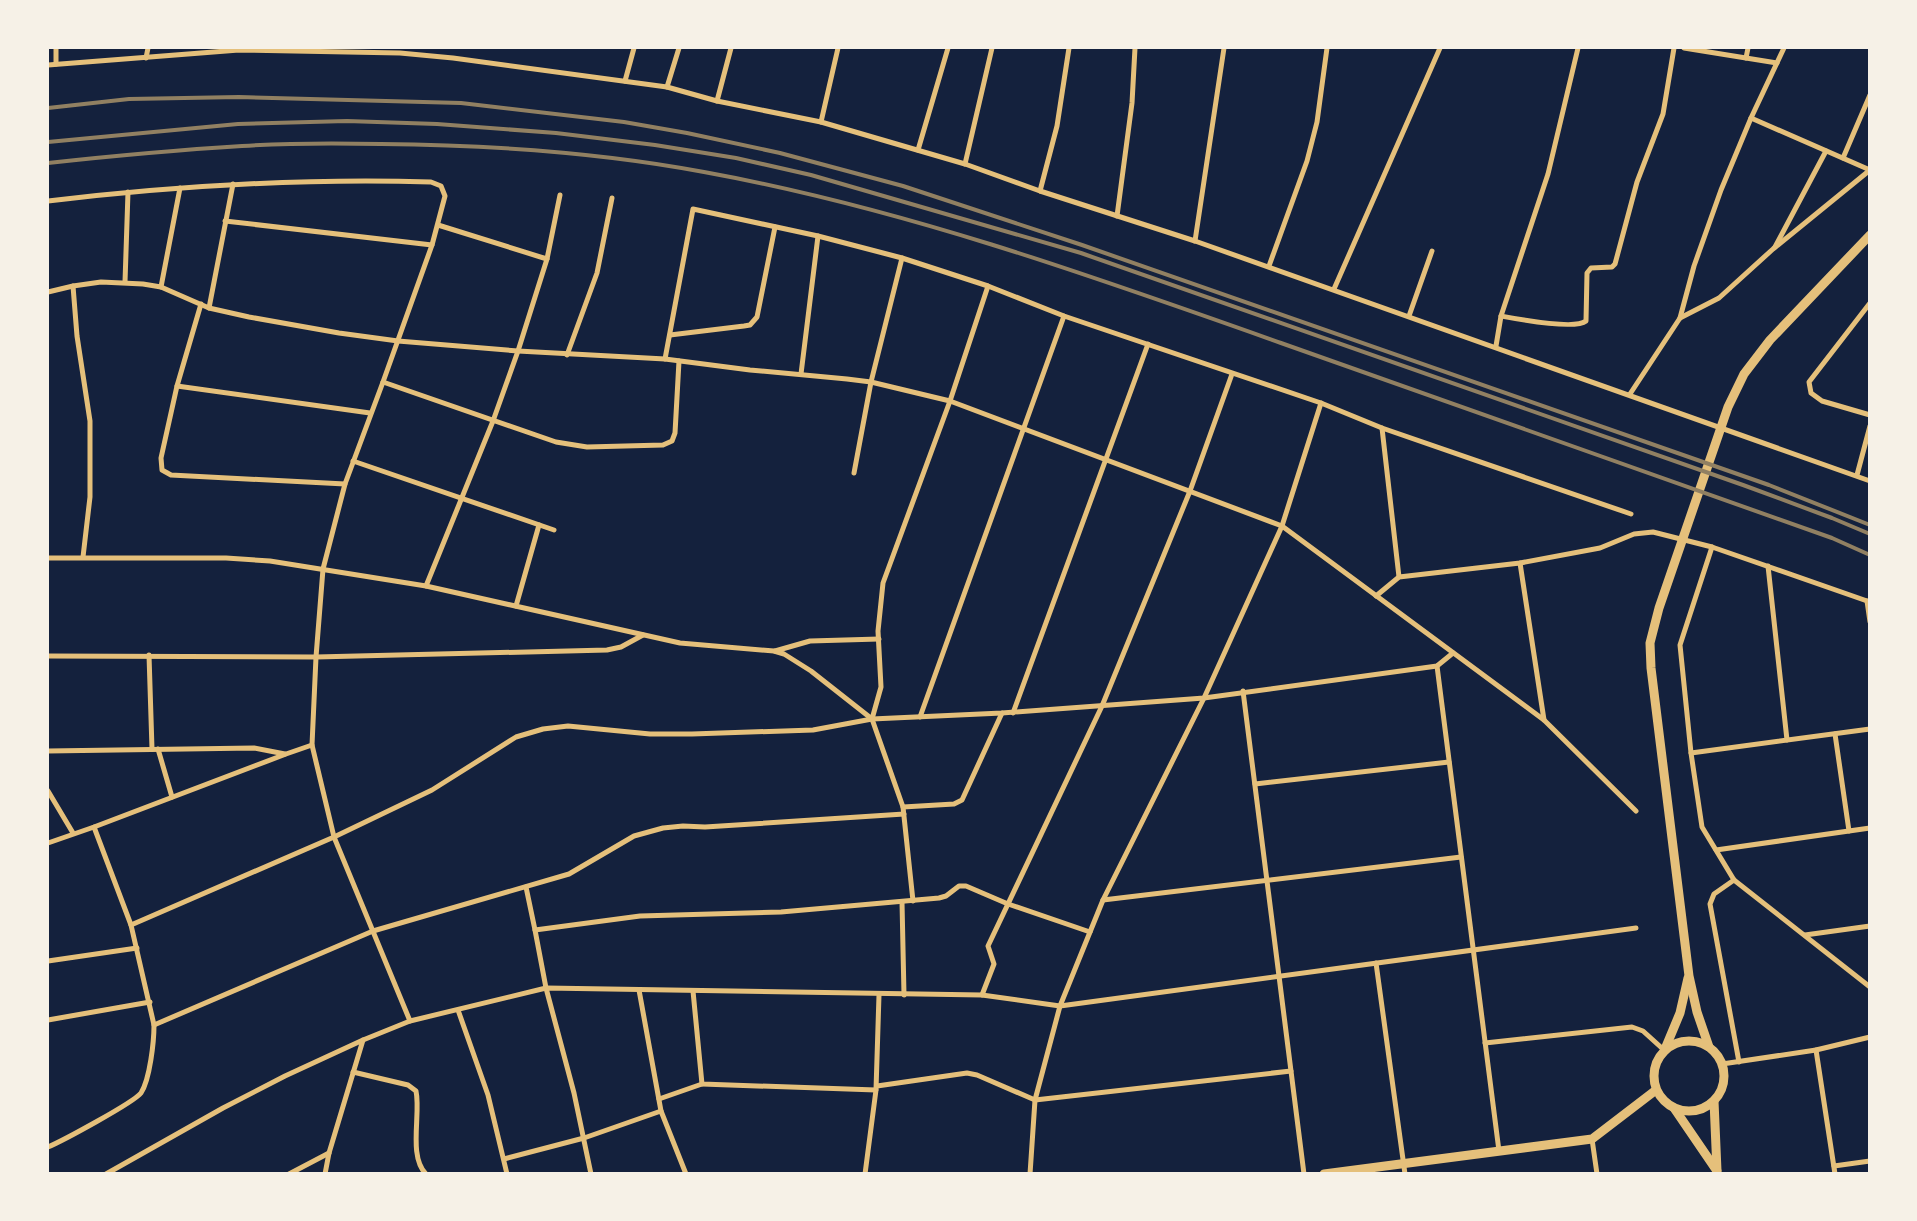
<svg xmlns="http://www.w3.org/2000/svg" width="1917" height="1221" viewBox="0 0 1917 1221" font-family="Roboto,sans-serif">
<rect width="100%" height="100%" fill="#14213d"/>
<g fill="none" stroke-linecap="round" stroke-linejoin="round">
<g stroke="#e5c07b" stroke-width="5">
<path d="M1684,48L1777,63"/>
<path d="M146,58L148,48"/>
<path d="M1746,58L1748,48"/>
<path d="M56,64V48"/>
<path d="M48,65L239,50L400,53L453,58L667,87L717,101L821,122L965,164L1040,191L1195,241L1870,481"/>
<path d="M625,81L634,48"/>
<path d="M667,87L679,48"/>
<path d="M717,101L731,48"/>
<path d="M1751,118L1870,170"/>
<path d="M821,122L838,48"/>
<path d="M918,150L948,48"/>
<path d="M1843,158L1870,95"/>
<path d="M965,164L992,48"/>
<path d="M1040,191L1057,126L1069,48"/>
<path d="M48,201C175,186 303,178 431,182L441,186L445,196L432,245L383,382L345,484L323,569L316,657L312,745L334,837L410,1021"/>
<path d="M1117,216L1132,103L1135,48"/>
<path d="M225,221L432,245"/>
<path d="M438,225L547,259"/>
<path d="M1195,241L1224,48"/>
<path d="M1775,247L1826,151"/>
<path d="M1269,266L1307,161L1317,122L1327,48"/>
<path d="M125,282L128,192"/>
<path d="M73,286L77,336L90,421V497L83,557"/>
<path d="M161,287L180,188"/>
<path d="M1334,289L1440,48"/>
<path d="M48,292L73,286L101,282L143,284L161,287L209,308L249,317L339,333L398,341L518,351L665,359L750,370L847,379L871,382L950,401L1282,526L1544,720L1636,811"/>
<path d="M1870,303L1809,382L1811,393L1822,401L1870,415"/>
<path d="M201,304L177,386L161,458L162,470L171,475L345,484"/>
<path d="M209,308L233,184"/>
<path d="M1409,316L1432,251"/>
<path d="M1501,316C1517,319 1575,330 1586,321L1587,273L1591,268L1612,267L1615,264L1637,182L1663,114L1674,48"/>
<path d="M1680,318L1694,266L1721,190L1751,118L1784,48"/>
<path d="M670,335L744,326L750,325L757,317L775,227"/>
<path d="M1496,346L1501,316L1548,174L1578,48"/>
<path d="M567,355L597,273L612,198"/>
<path d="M665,359L693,209L818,236L902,258L988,286L1064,316L1321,403L1382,428L1631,514"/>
<path d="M801,374L818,236"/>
<path d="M383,382L556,442L587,447L663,445L672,441L675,433L679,361"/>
<path d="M177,386L370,413"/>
<path d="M1630,394L1680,318L1719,298L1773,249L1870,170"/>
<path d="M1382,428L1399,577"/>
<path d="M353,461L554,530"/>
<path d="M854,473L871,382L902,258"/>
<path d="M1857,475L1870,426"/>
<path d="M1712,547L1680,645L1691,753L1702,827L1734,880L1870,987"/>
<path d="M48,558H226L270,561L426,586L680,643L774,651L784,654L811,671L872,719L903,807L913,901"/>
<path d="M1520,563L1544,720"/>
<path d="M1768,566L1787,740"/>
<path d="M426,586L493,421L518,351L547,259L560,195"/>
<path d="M1376,596L1399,577L1520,563L1600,548L1634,534L1653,532L1712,547L1870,602"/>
<path d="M1867,601L1870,622"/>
<path d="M516,606L539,525"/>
<path d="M775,651L810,641L879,639"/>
<path d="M149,655L152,749"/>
<path d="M48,656L316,657L607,650L621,647L643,635"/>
<path d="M1437,666L1499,1151"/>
<path d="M1243,691L1304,1174"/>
<path d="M1013,713L1148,344"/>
<path d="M920,717L1064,316"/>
<path d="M872,719L881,687L878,631L883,583L950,401L988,286"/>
<path d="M1835,734L1849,831"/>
<path d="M158,749L172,797"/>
<path d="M48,751L254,748L285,754"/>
<path d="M1691,753L1870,729"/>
<path d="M1255,784L1449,762"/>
<path d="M48,791L73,833"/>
<path d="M903,807L954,804L962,800L1002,713"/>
<path d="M48,843L94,827L286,754L312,745"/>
<path d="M1716,850L1870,828"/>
<path d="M1734,880L1714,894L1710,904L1739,1062"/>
<path d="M526,887L535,930"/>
<path d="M1103,900L1461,857"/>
<path d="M902,902L904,995"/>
<path d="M131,925L334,837L432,790L516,737L543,729L568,726L650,734H692L813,730L872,719L1002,713L1204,698L1437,666L1453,653"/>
<path d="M1805,935L1870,926"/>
<path d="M48,961L137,948"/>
<path d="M1376,963L1405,1174"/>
<path d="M639,990L661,1111"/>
<path d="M693,991L702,1084L876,1090"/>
<path d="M982,995L994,964L988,946L1102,706L1190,491L1232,374"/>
<path d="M458,1010L488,1095L507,1174"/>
<path d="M48,1020L150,1002"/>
<path d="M154,1025L373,931L569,874L634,836L663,828L683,826L705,827L904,814"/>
<path d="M1485,1043L1632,1027L1643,1031L1664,1050"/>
<path d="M1816,1050L1835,1174"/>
<path d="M1722,1064L1816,1050L1870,1037"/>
<path d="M353,1072L408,1085L416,1091C421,1114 408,1156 426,1174"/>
<path d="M877,1086L967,1073L977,1075L1035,1100L1291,1071"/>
<path d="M659,1099L702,1084"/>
<path d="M1592,1139L1597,1174"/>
<path d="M48,1147C62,1141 133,1103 141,1093C150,1079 154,1041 154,1025L131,925L94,827"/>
<path d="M504,1159L584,1138L661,1111L686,1174"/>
<path d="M1834,1166L1870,1161"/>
<path d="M106,1174L223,1108L285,1076L363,1040L410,1021L546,988L535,930L640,916L781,912L939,898L946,896L959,886H966L1008,904L1090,932"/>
<path d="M289,1174L329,1153"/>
<path d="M325,1174L329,1153L363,1040"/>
<path d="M591,1174L574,1093L546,988L982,995L1060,1006L1636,928"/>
<path d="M865,1174L876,1090L879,995"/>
<path d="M1030,1174L1035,1100L1060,1006L1103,900L1204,698L1282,526L1321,403"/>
</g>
<g stroke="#e5c07b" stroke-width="9">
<circle cx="1689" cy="1076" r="35"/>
<path d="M1709,1047L1697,1012L1689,976L1651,668L1650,643L1659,608L1728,407L1744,374L1770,340L1870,235"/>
<path d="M1665,1049L1680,1013L1688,978"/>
<path d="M1714,1101L1717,1171"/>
<path d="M1674,1108L1717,1171"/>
<path d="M1324,1174L1592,1139L1656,1090"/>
</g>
<g stroke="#918062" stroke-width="4">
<path d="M48,108L129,99L239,97L461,103L624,122L687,133L780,153L903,186L1082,245L1769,485L1870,525"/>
<path d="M48,142L238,124L347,121L437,124L556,133L655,145L736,158L811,175L1081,253L1743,485L1832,518L1870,534"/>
<path d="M48,163C112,156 177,150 242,146C288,143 334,143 381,144C489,145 597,152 704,172C902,208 1092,276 1281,343C1465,408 1649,473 1832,538L1870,555"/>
</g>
</g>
<rect width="1917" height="1221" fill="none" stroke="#f6f1e7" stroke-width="98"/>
</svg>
